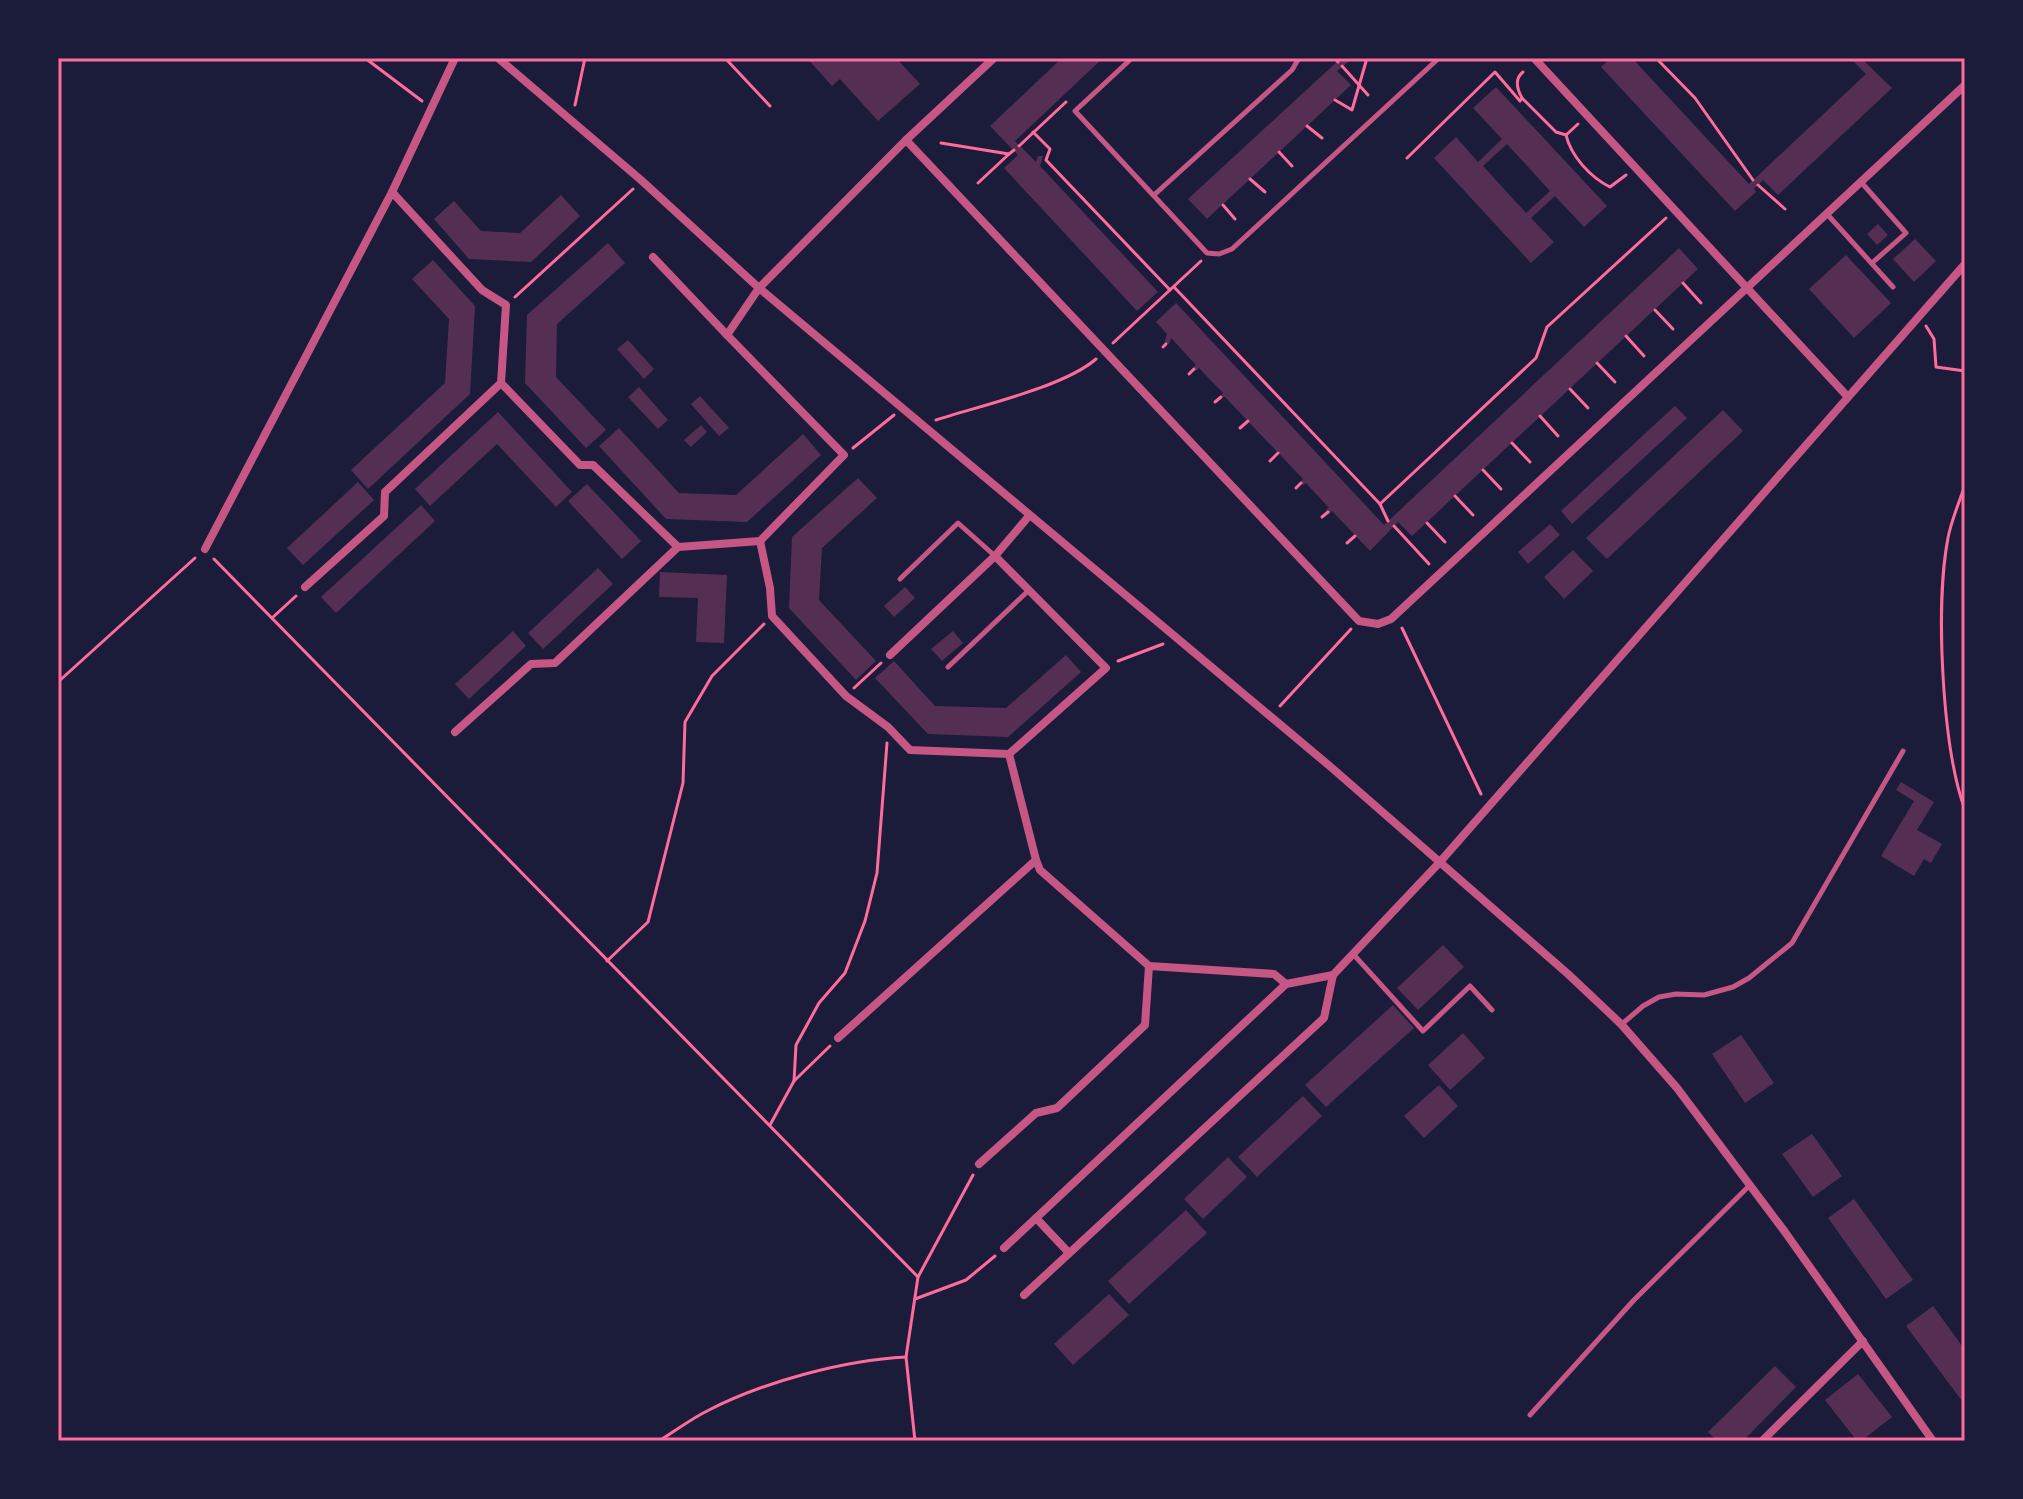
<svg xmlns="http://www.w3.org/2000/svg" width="2023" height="1499" viewBox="0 0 2023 1499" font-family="'Public Sans',sans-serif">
<rect width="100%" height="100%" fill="#1b1b3a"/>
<g fill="#542f53" fill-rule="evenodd">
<path d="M807,58H879L882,61L886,58H896L920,84L878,121L840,79L832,86Z"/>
<path d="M1062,58H1103L1015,141L1036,162L1038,156H1043L1040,166L1158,292L1137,311L1004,168L1018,155L990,126Z"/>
<path d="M1341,58H1353L1337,71L1351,85L1207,219L1188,199Z"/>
<path d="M1611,58H1632L1749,184L1866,74L1850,58H1861L1892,88L1778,195L1763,180L1754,189L1756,192L1735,211L1601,67Z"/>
<path d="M1496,87L1607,206L1584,227L1555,196L1531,218L1554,242L1531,263L1434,158L1456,137L1478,162L1502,139L1473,108ZM1507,144L1550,191L1526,213L1483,166Z"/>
<path d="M561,195L580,216L531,262L469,259L434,219L454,201L481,231L520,233Z"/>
<path d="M1878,224L1888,235L1877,245L1867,234Z"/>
<path d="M1915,239L1936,261L1914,282L1893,259Z"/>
<path d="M608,243L625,263L557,324L556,377L606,430L586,448L525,383L527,315Z"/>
<path d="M1679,248L1698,269L1412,536L1398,522L1370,551L1332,511L1329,514L1326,510L1329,508L1306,483L1303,485L1300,482L1303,479L1225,397H1221L1223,393L1199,368L1196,371L1193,368L1196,365L1171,338L1169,344H1164L1167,334L1156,322L1176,303L1384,525Z"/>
<path d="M1846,255L1891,303L1854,338L1809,289Z"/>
<path d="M433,260L475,306L470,394L368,489L351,470L445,383L449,319L412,279Z"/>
<path d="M628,340L654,369L644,379L617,349Z"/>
<path d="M639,387L668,420L658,429L628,397Z"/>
<path d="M700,396L729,428L719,436L691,404Z"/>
<path d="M1675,406L1687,418L1572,524L1561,511Z"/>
<path d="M1723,410L1743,431L1607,559L1586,538Z"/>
<path d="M498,412L572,492L556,507L497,444L430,506L415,489Z"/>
<path d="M701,425L707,432L691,447L684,440Z"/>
<path d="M619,428L679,493L736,495L803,434L821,455L747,522L666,519L599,446Z"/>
<path d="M858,478L877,498L822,548L819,600L876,661L856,680L789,608L792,537Z"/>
<path d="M358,482L374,500L303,565L287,548Z"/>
<path d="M587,484L641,541L622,559L568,501Z"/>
<path d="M421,505L435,521L336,613L321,597Z"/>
<path d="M1550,524L1560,535L1528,564L1518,552Z"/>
<path d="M1573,550L1593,571L1564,599L1544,577Z"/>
<path d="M598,568L613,584L543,649L528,633Z"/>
<path d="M660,572L727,575L724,643L696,642L698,598L659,597Z"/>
<path d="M905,587L915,598L894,617L884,606Z"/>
<path d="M513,631L526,646L469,699L455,684Z"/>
<path d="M953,631L963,643L942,661L931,649Z"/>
<path d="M1066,655L1081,672L1008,737L928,734L875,678L894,661L935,706L1006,708Z"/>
<path d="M1901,782L1934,802L1917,830L1942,844L1931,863L1924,859L1914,876L1881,856L1914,801L1896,790Z"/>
<path d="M1443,945L1464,967L1418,1010L1397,988Z"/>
<path d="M1393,1005L1414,1028L1326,1107L1305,1085Z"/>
<path d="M1463,1033L1485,1058L1450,1090L1428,1065Z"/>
<path d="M1741,1035L1774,1083L1745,1103L1712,1054Z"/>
<path d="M1439,1085L1458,1106L1424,1138L1404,1116Z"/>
<path d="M1303,1096L1322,1116L1257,1177L1238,1157Z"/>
<path d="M1812,1134L1842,1176L1813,1197L1782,1154Z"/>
<path d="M1228,1157L1247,1177L1203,1219L1184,1199Z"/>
<path d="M1854,1199L1913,1280L1886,1299L1828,1218Z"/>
<path d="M1186,1210L1207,1233L1129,1304L1108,1281Z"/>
<path d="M1109,1294L1129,1315L1073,1365L1054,1344Z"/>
<path d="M1933,1306L1965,1350V1405L1906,1326Z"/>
<path d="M1775,1366L1796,1387L1743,1441H1717L1708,1432Z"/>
<path d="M1858,1374L1892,1417L1861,1441H1857L1825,1400Z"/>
</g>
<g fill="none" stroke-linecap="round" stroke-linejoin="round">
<g stroke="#ff6b9d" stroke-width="3">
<path d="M365,58L422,101"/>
<path d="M725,58L770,106"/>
<path d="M1334,58L1338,62"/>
<path d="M1656,58L1695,98L1753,180"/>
<path d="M1342,66L1368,95"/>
<path d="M1522,98C1517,89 1514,79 1523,72"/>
<path d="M1335,100L1352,110L1367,58"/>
<path d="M575,105L585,58"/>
<path d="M1307,126L1322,138"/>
<path d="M1033,132L1050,149L1046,160L1170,290"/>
<path d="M1566,135L1578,124"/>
<path d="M941,143L1009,154L1014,150"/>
<path d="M1019,146L1066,102"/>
<path d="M1279,152L1292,166"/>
<path d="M1407,158L1495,72L1520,101L1522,98L1556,132L1566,135C1571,156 1590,177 1610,187L1626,175"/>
<path d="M1250,179L1265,192"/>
<path d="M978,183L1009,154"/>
<path d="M1758,185L1785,209"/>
<path d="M1223,205L1235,219"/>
<path d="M1683,283L1701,303"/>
<path d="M1174,287L1380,504L1388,521"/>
<path d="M515,297L633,189"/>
<path d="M1655,310L1673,329"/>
<path d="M1926,326L1934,339L1936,367L1965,371"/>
<path d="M1626,336L1644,356"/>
<path d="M1113,343L1201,261"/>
<path d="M1163,347L1166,344"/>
<path d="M1597,363L1615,382"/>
<path d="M1189,374L1194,369"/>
<path d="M1570,389L1588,408"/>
<path d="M1215,402L1221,397"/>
<path d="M1540,416L1558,436"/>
<path d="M936,420C979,406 1064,387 1096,359"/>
<path d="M1240,428L1248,421"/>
<path d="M1512,443L1530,462"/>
<path d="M853,448L894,415"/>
<path d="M1270,461L1278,453"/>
<path d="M1483,470L1501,489"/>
<path d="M1965,485C1959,503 1951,521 1948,538C1935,605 1942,747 1965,810"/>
<path d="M1296,488L1301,483"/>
<path d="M1455,496L1473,515"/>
<path d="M1380,504L1536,358L1547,327L1666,218"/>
<path d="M1322,517L1328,512"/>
<path d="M1427,523L1445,542"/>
<path d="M1394,526L1429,564"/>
<path d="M1347,543L1355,536"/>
<path d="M214,559L918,1277L906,1357L915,1441"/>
<path d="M272,618L296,596"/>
<path d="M1402,628L1481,794"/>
<path d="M1118,661L1163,644"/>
<path d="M58,682L195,558"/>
<path d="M854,688L881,663"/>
<path d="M1280,706L1351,629"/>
<path d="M607,961L648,922L683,783L685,722L712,676L764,624"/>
<path d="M794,1081L796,1045L819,1003L845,973L865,921L877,873L887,743"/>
<path d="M770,1125L794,1081L830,1046"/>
<path d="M918,1277L973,1175"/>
<path d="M915,1299L966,1280L995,1256"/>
<path d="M659,1441C675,1431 691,1419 707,1411C763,1382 844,1360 906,1357"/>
</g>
<g stroke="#c65784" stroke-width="5">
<path d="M1132,58L1075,111L1207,253L1219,254L1232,249L1439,58"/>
<path d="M1861,182L1906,233L1872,263"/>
<path d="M1154,195L1292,70L1299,58"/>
<path d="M1827,214L1893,287"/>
<path d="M900,579L958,523L995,556"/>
<path d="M948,667L1028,591"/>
<path d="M1354,955L1423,1031L1470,986L1492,1010"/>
<path d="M1622,1024L1643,1006L1659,997L1676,994L1704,995L1733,987L1749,978L1792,943L1903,751"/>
<path d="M1530,1415L1634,1300L1750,1185"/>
</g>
<g stroke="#c65784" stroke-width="8">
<path d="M498,58L641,180L759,288L1332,768L1568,974L1621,1024L1677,1088L1785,1232L1933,1441"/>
<path d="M1534,58L1847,396"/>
<path d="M906,140L1359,621L1378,624L1391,619L1965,85"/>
<path d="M653,257L727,335"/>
<path d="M501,383L580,465H593L678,547"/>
<path d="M760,541L770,588L772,616L846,696L888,727L910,750L1009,754"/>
<path d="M205,549L392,192L455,58"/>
<path d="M305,587L384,516L385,492L501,383L506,305L482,290L392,192"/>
<path d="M890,655L995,556L1029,516"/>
<path d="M455,732L531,664L555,663L678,547L760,541L844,455L727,335L759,288L906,140L994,58"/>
<path d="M1036,860L1040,870L1149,966L1274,974L1286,984"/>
<path d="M838,1038L1036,860L1009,754L1106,668L995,556"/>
<path d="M979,1164L1036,1113L1057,1108L1145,1025L1149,966"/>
<path d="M1036,1218L1069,1253"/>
<path d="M1004,1248L1286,984L1333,975"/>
<path d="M1024,1295L1324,1018L1333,975L1439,863L1965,264"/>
<path d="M1762,1441L1863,1341"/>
</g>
</g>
<rect width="2023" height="1499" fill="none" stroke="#1b1b3a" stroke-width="120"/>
<rect x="60" y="60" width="1903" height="1379" fill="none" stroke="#ff6b9d" stroke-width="3"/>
</svg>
